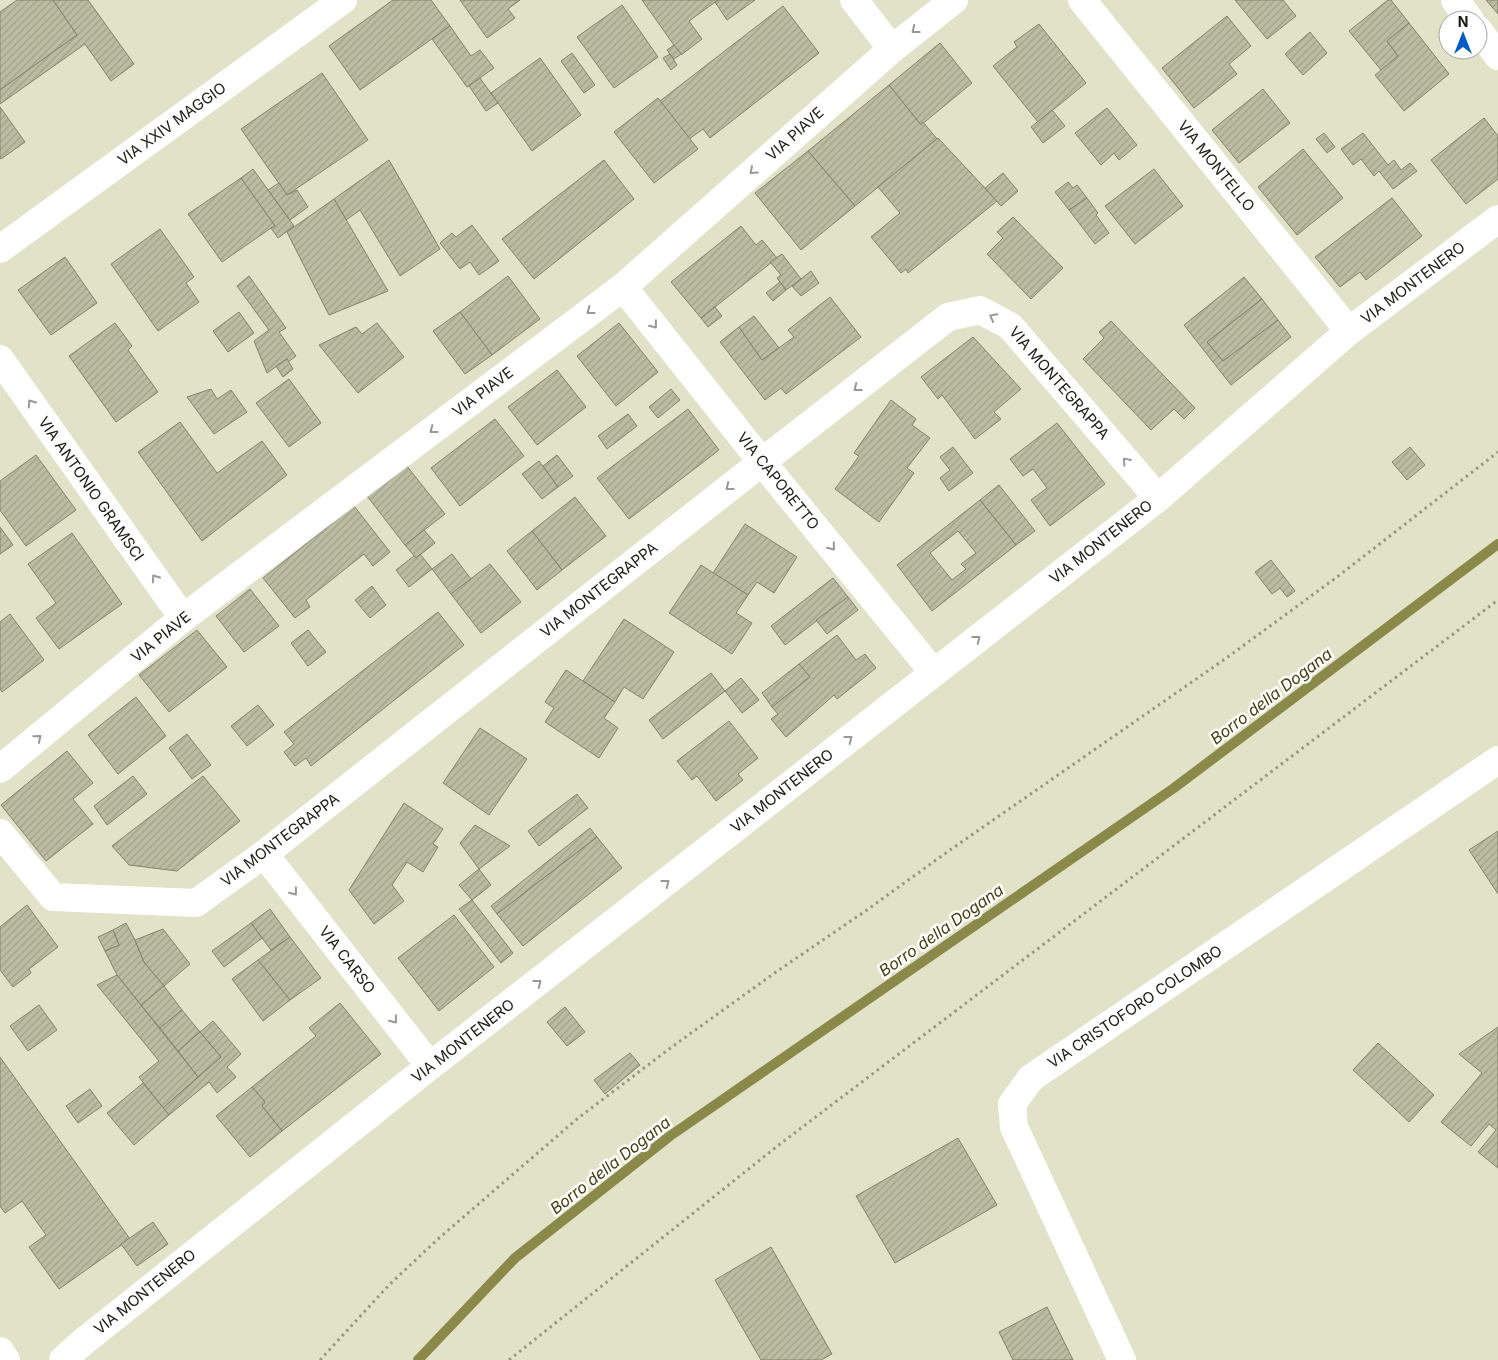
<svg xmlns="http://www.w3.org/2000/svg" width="1498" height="1360" viewBox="0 0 1498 1360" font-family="Inter,sans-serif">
<defs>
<pattern id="building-hatch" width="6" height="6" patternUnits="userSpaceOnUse" patternTransform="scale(1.25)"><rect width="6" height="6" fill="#bbbca2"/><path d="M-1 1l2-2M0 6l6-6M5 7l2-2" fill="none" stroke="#a0a18a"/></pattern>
</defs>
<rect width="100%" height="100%" fill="#e1e2c7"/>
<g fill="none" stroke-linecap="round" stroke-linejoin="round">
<path stroke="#8a894a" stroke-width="10" d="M418,1360L515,1258L670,1136L1174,788L1498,544"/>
</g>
<g fill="url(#building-hatch)" stroke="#82836b" fill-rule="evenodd">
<path d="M17,0H53L77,35L0,90V12Z"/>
<path d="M53,0H88L134,64L111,81L85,44L0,104V90L77,35Z"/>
<path d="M393,0H431L450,26L360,90L329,46Z"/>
<path d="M460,0H520L508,9L515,18L487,38Z"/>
<path d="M642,0H718L689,21L702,39L681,55Z"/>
<path d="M718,0H755L727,20L715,2Z"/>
<path d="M1235,0H1283L1296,16L1267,39Z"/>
<path d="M1388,0H1391L1409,23L1387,41L1398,56L1381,70L1349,31Z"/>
<path d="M1486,0H1498V14Z"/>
<path d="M622,5L658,57L614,88L577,37Z"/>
<path d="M783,6L819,53L710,138L703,129L689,139L660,101Z"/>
<path d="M1227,16L1251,46L1229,64L1237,74L1194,108L1162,68Z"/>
<path d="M1409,23L1449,74L1404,111L1375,75L1398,56L1387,41Z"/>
<path d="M1039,24L1086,83L1038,122L993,66L1017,47L1014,42Z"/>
<path d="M450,26L471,56L480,50L494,68L467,87L432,39Z"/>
<path d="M1310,32L1327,53L1303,75L1285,54Z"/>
<path d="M940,43L972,83L921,125L889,85Z"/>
<path d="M674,45L681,54L674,59L667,50Z"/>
<path d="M572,53L595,85L584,93L561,61Z"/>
<path d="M670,54L677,65L671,70L663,58Z"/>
<path d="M540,58L581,115L532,151L491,93Z"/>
<path d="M322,73L368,140L287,195L241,129Z"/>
<path d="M480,78L498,103L486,111L469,86Z"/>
<path d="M889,85L921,125L923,122L937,139L855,206L808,151Z"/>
<path d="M1263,89L1290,123L1239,163L1212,130Z"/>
<path d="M658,98L698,149L654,183L614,132Z"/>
<path d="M0,107L25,142L1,159L0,158Z"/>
<path d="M1107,108L1137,145L1119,160L1114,153L1101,165L1075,133Z"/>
<path d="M1052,110L1065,126L1043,143L1031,127Z"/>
<path d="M1484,118L1498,136V179L1466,204L1431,160Z"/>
<path d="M1324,133L1335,147L1327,153L1316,139Z"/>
<path d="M1363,133L1388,165L1394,160L1401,170L1410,163L1417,171L1393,189L1379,171L1374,176L1361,159L1353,165L1341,149Z"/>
<path d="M938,138L997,201L908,273L906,269L901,273L871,237L900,213L878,187Z"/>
<path d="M1303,149L1343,198L1297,235L1258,187Z"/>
<path d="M808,151L855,206L801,250L755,193Z"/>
<path d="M389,160L440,249L400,276L360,210L346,220L334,199Z"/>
<path d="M604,160L634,199L534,279L502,239Z"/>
<path d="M253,169L294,226L278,238L271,228L275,226L241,178Z"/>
<path d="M1154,169L1183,206L1135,244L1105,206Z"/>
<path d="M1003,173L1018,191L1001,206L985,188Z"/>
<path d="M241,178L275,226L271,228L222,262L188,214Z"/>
<path d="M1068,182L1073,188L1077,185L1087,198L1069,210L1055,192Z"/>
<path d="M279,183L287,195L297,190L308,207L290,220L268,190Z"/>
<path d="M1087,198L1098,213L1096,215L1109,233L1095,244L1069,210Z"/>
<path d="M1392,198L1422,236L1366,280L1360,272L1340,287L1315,257Z"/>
<path d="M334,199L388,291L329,315L287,232Z"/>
<path d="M1013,217L1063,268L1031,299L987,254L1003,238L997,232Z"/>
<path d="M472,225L499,261L479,275L470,262L460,269L440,243L452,233L456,237Z"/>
<path d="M741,226L756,245L762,240L777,258L701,318L671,282Z"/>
<path d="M160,229L194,277L186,283L199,302L158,331L111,264Z"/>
<path d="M782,254L801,279L786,290L777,278L781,275L770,262Z"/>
<path d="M65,257L97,303L51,335L18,290Z"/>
<path d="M811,271L819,283L801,296L792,286Z"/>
<path d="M249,276L286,328L279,332L296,356L288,362L287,359L267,373L254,341L269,330L237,286Z"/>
<path d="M508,276L540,319L492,355L460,312Z"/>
<path d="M1244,277L1262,299L1207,342L1223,361L1278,320L1291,337L1231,385L1184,325Z"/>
<path d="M780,282L786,290L773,301L766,293Z"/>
<path d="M830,297L861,337L786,394L781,388L765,400L720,342L739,327L762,360L794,337L788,330Z"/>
<path d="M1262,299L1278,320L1223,361L1207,342Z"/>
<path d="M715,307L722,316L708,327L701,318Z"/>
<path d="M239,312L254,333L228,352L213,331Z"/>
<path d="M460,312L492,355L465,374L433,331Z"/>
<path d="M754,316L779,348L762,360L739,327Z"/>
<path d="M1111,321L1195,408L1184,419L1174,409L1151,430L1083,359L1104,338L1099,332Z"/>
<path d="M115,323L132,346L128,350L158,392L116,422L69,356Z"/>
<path d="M377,323L404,357L358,393L319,345L356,327L362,334Z"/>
<path d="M619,323L658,372L616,406L577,356Z"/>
<path d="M973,337L1021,389L994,412L1001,419L975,439L942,395L938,399L921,377Z"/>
<path d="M287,359L293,369L283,377L276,366Z"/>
<path d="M557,370L586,407L537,445L508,407Z"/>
<path d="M289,379L321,423L289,447L256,403Z"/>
<path d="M211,389L217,399L231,390L247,412L214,434L187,397Z"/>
<path d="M671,389L680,400L658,418L649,407Z"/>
<path d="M891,400L916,419L912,425L930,438L907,468L914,473L879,522L835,489L859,456L854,453Z"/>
<path d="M688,409L719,450L629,519L597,478Z"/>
<path d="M628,414L637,426L607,449L598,436Z"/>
<path d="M495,419L524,456L460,506L431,468Z"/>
<path d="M180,422L217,473L262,441L287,475L202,541L138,452Z"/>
<path d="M1057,423L1105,484L1050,526L1031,500L1047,488L1033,469L1023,476L1010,459Z"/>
<path d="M953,447L973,473L949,491L940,478L950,470L940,457Z"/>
<path d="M1410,447L1425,465L1407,480L1392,462Z"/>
<path d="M36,455L76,510L26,546L0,510V481Z"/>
<path d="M557,455L573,476L558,487L543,466Z"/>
<path d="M539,461L558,487L542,499L522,474Z"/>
<path d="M406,465L445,514L405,545L367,496Z"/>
<path d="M999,485L1035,531L1016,545L980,500Z"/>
<path d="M575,497L606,536L562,570L532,531Z"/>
<path d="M980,500L1016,545L932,611L897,565ZM958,531L976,553L961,564L966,569L952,580L930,553Z"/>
<path d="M354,506L390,552L373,566L364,554L306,600L310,607L295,618L263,578Z"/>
<path d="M745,524L797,557L774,593L757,582L748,595L713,573Z"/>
<path d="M0,527L13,545L0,554Z"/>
<path d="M424,530L435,543L416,558L405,545Z"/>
<path d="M532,531L562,570L537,590L507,551Z"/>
<path d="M72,533L122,604L59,649L36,618L56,603L28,564Z"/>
<path d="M420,554L432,569L409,587L396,570L414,556L416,558Z"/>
<path d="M452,554L471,579L451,594L432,569Z"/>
<path d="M1271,560L1295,591L1287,597L1280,588L1272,594L1255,572Z"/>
<path d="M490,564L521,602L481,633L451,594Z"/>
<path d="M701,565L748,595L736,613L752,623L732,654L669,613Z"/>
<path d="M833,578L848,597L785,645L771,626Z"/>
<path d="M372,586L386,605L370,618L355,600Z"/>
<path d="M250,589L279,626L244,652L216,616Z"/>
<path d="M848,597L858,610L827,634L816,620Z"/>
<path d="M438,612L464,645L311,766L306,758L295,766L284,752L294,744L284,732Z"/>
<path d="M10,614L44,660L2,692L0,689V622Z"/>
<path d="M624,619L674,652L643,699L624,687L615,702L583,681Z"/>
<path d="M197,630L227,667L169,712L139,675Z"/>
<path d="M308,630L326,652L308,666L291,643Z"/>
<path d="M837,635L856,660L865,654L876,668L837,699L834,695L786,737L771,719L778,714L772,707L810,677L799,664Z"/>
<path d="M799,664L810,677L772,707L762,693Z"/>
<path d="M566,670L615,702L604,718L618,728L599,758L545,722L554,708L545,702Z"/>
<path d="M711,673L725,691L663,739L649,720Z"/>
<path d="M741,678L759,700L742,713L725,691Z"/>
<path d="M136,697L166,736L118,774L88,735Z"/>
<path d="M258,705L274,725L247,746L231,726Z"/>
<path d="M729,721L758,758L738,774L743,780L716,801L697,776L692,780L677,761Z"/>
<path d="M480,728L527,759L489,815L443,783Z"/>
<path d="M187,734L211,765L192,779L169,748Z"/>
<path d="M67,751L93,783L73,799L93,824L46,861L1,805Z"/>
<path d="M133,776L147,794L107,825L94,806Z"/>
<path d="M203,776L240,821L177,871L129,865L112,846Z"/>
<path d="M577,794L588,808L539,846L528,831Z"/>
<path d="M404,803L443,829L433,844L438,847L423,872L407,862L392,885L404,901L374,924L349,890Z"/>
<path d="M475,825L510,846L479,869L460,843Z"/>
<path d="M590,828L597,837L497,914L491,906Z"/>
<path d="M1498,831V894L1469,850Z"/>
<path d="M597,837L622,868L523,946L497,914Z"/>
<path d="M479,869L491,885L472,900L459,885Z"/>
<path d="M472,900L513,953L501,963L459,909Z"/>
<path d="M27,905L58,947L29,969L31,973L13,987L0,970V927Z"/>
<path d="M270,909L290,937L271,950L251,923Z"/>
<path d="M454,915L494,967L439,1011L398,958Z"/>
<path d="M126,923L135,940L144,962L164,986L141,1005L117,975L105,951L119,945L113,930Z"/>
<path d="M251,923L262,938L224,967L212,951Z"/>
<path d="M163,929L190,964L164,986L144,962L135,940Z"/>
<path d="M113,930L119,945L105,951L98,937Z"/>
<path d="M290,937L321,978L290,1000L258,960Z"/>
<path d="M258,960L290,1000L263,1021L232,979Z"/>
<path d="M117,975L198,1077L163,1108L139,1077L159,1061L97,985Z"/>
<path d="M164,986L182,1010L160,1028L141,1005Z"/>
<path d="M340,1003L381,1054L282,1131L262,1106L265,1102L252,1087L316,1036L309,1028Z"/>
<path d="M39,1005L57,1030L28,1051L10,1026Z"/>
<path d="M565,1007L585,1032L567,1046L547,1022Z"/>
<path d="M182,1010L200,1032L178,1051L160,1028Z"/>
<path d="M213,1021L241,1054L227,1067L236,1077L217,1093L209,1082L169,1115L163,1108L221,1057L200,1032Z"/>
<path d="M1498,1027V1168L1478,1152L1496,1130L1489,1124L1471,1146L1441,1122L1482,1073L1459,1054Z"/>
<path d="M200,1032L221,1057L198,1077L178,1051Z"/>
<path d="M1378,1043L1434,1095L1409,1122L1353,1070Z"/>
<path d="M630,1053L640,1065L605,1094L594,1080Z"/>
<path d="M0,1057L130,1239L59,1289L29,1247L46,1235L22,1201L5,1213L0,1206Z"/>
<path d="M143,1083L169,1115L134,1145L107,1113Z"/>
<path d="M252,1087L265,1102L262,1106L282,1131L250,1157L216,1116Z"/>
<path d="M90,1089L102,1106L78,1123L66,1106Z"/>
<path d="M958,1138L997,1205L895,1263L856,1196Z"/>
<path d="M153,1222L168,1244L137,1266L121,1244Z"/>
<path d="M771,1247L832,1354L821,1360H761L715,1280Z"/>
<path d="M1047,1307L1073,1360H1013L999,1332Z"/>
</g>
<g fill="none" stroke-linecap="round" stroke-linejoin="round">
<g stroke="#979884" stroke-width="3" stroke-dasharray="2.5 4" stroke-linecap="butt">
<path d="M320,1360L389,1285L438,1239L577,1119L669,1049L776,972L864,912L950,850L1225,659L1337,577L1498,452"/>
<path d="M509,1360L780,1144L1498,600"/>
</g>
<g stroke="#fff" stroke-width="28">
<path d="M854,0L892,49"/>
<path d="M1082,0L1349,331"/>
<path d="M1455,0L1470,20"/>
<path d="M1478,30L1498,56"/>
<path d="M0,249L343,0"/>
<path d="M623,287L762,462L934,673"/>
<path d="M0,359L183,618"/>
<path d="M0,769L183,618L623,287L892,49L954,0"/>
<path d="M0,833L53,897L196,903L264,854L762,462L948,317L980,310L1010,326L1158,498"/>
<path d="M264,854L430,1066"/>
<path d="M0,1351L6,1360"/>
<path d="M63,1360L83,1342L430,1066L1158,498L1349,331L1498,219"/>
<path d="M1122,1360L1014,1127L1012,1104L1031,1078L1498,760"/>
</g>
</g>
<defs><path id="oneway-chevron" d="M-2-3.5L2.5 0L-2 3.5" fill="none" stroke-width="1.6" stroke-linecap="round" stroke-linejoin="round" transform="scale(1.25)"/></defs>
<g stroke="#989894">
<use href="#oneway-chevron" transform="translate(915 30) rotate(142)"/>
<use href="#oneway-chevron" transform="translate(753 171) rotate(138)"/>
<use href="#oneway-chevron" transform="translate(590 311) rotate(143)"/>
<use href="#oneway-chevron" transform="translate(993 317) rotate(-152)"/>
<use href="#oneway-chevron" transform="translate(654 325) rotate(52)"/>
<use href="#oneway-chevron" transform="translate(857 388) rotate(142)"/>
<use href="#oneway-chevron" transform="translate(31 403) rotate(-125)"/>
<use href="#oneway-chevron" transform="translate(433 430) rotate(143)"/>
<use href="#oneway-chevron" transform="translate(1126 461) rotate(-131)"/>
<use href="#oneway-chevron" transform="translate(729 487) rotate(142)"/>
<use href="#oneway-chevron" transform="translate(832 547) rotate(51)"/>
<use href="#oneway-chevron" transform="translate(155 578) rotate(-125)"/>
<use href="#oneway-chevron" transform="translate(977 639) rotate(-38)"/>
<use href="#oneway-chevron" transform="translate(38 738) rotate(-40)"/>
<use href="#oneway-chevron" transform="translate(849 739) rotate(-38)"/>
<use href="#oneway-chevron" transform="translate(666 883) rotate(-38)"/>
<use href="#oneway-chevron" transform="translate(294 892) rotate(52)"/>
<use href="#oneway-chevron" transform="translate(538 983) rotate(-38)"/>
<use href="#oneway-chevron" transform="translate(394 1020) rotate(52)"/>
</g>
<g text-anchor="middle" stroke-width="5" stroke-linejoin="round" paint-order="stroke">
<g font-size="15" fill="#1b1b12" stroke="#fff">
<text transform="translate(172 124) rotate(-36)" y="5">VIA XXIV MAGGIO</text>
<text transform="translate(795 134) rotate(-42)" y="5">VIA PIAVE</text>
<text transform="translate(1216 166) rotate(51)" y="5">VIA MONTELLO</text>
<text transform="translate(1413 283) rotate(-37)" y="5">VIA MONTENERO</text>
<text transform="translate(1059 383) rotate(49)" y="5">VIA MONTEGRAPPA</text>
<text transform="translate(483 392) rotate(-37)" y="5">VIA PIAVE</text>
<text transform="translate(778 481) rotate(51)" y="5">VIA CAPORETTO</text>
<text transform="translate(91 489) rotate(55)" y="5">VIA ANTONIO GRAMSCI</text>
<text transform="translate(1101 542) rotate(-38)" y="5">VIA MONTENERO</text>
<text transform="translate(599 590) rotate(-38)" y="5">VIA MONTEGRAPPA</text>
<text transform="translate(161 637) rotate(-39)" y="5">VIA PIAVE</text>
<text transform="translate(782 791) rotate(-38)" y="5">VIA MONTENERO</text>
<text transform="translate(280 840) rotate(-37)" y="5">VIA MONTEGRAPPA</text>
<text transform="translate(347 960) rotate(52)" y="5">VIA CARSO</text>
<text transform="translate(1135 1007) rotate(-34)" y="5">VIA CRISTOFORO COLOMBO</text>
<text transform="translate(463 1041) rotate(-38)" y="5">VIA MONTENERO</text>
<text transform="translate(145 1292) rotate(-39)" y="5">VIA MONTENERO</text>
</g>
<g font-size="16" font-style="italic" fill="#41400d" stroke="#fff">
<text transform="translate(1271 696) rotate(-37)" y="6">Borro della Dogana</text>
<text transform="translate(941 930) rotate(-35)" y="6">Borro della Dogana</text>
<text transform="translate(610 1165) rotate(-38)" y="6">Borro della Dogana</text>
</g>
</g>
<g transform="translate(1463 35)"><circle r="24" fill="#ffffff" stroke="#a4a4a0"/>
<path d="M0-4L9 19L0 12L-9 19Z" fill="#055bc5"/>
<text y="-8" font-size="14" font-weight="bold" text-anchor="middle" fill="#1b1b12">N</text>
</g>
</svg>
